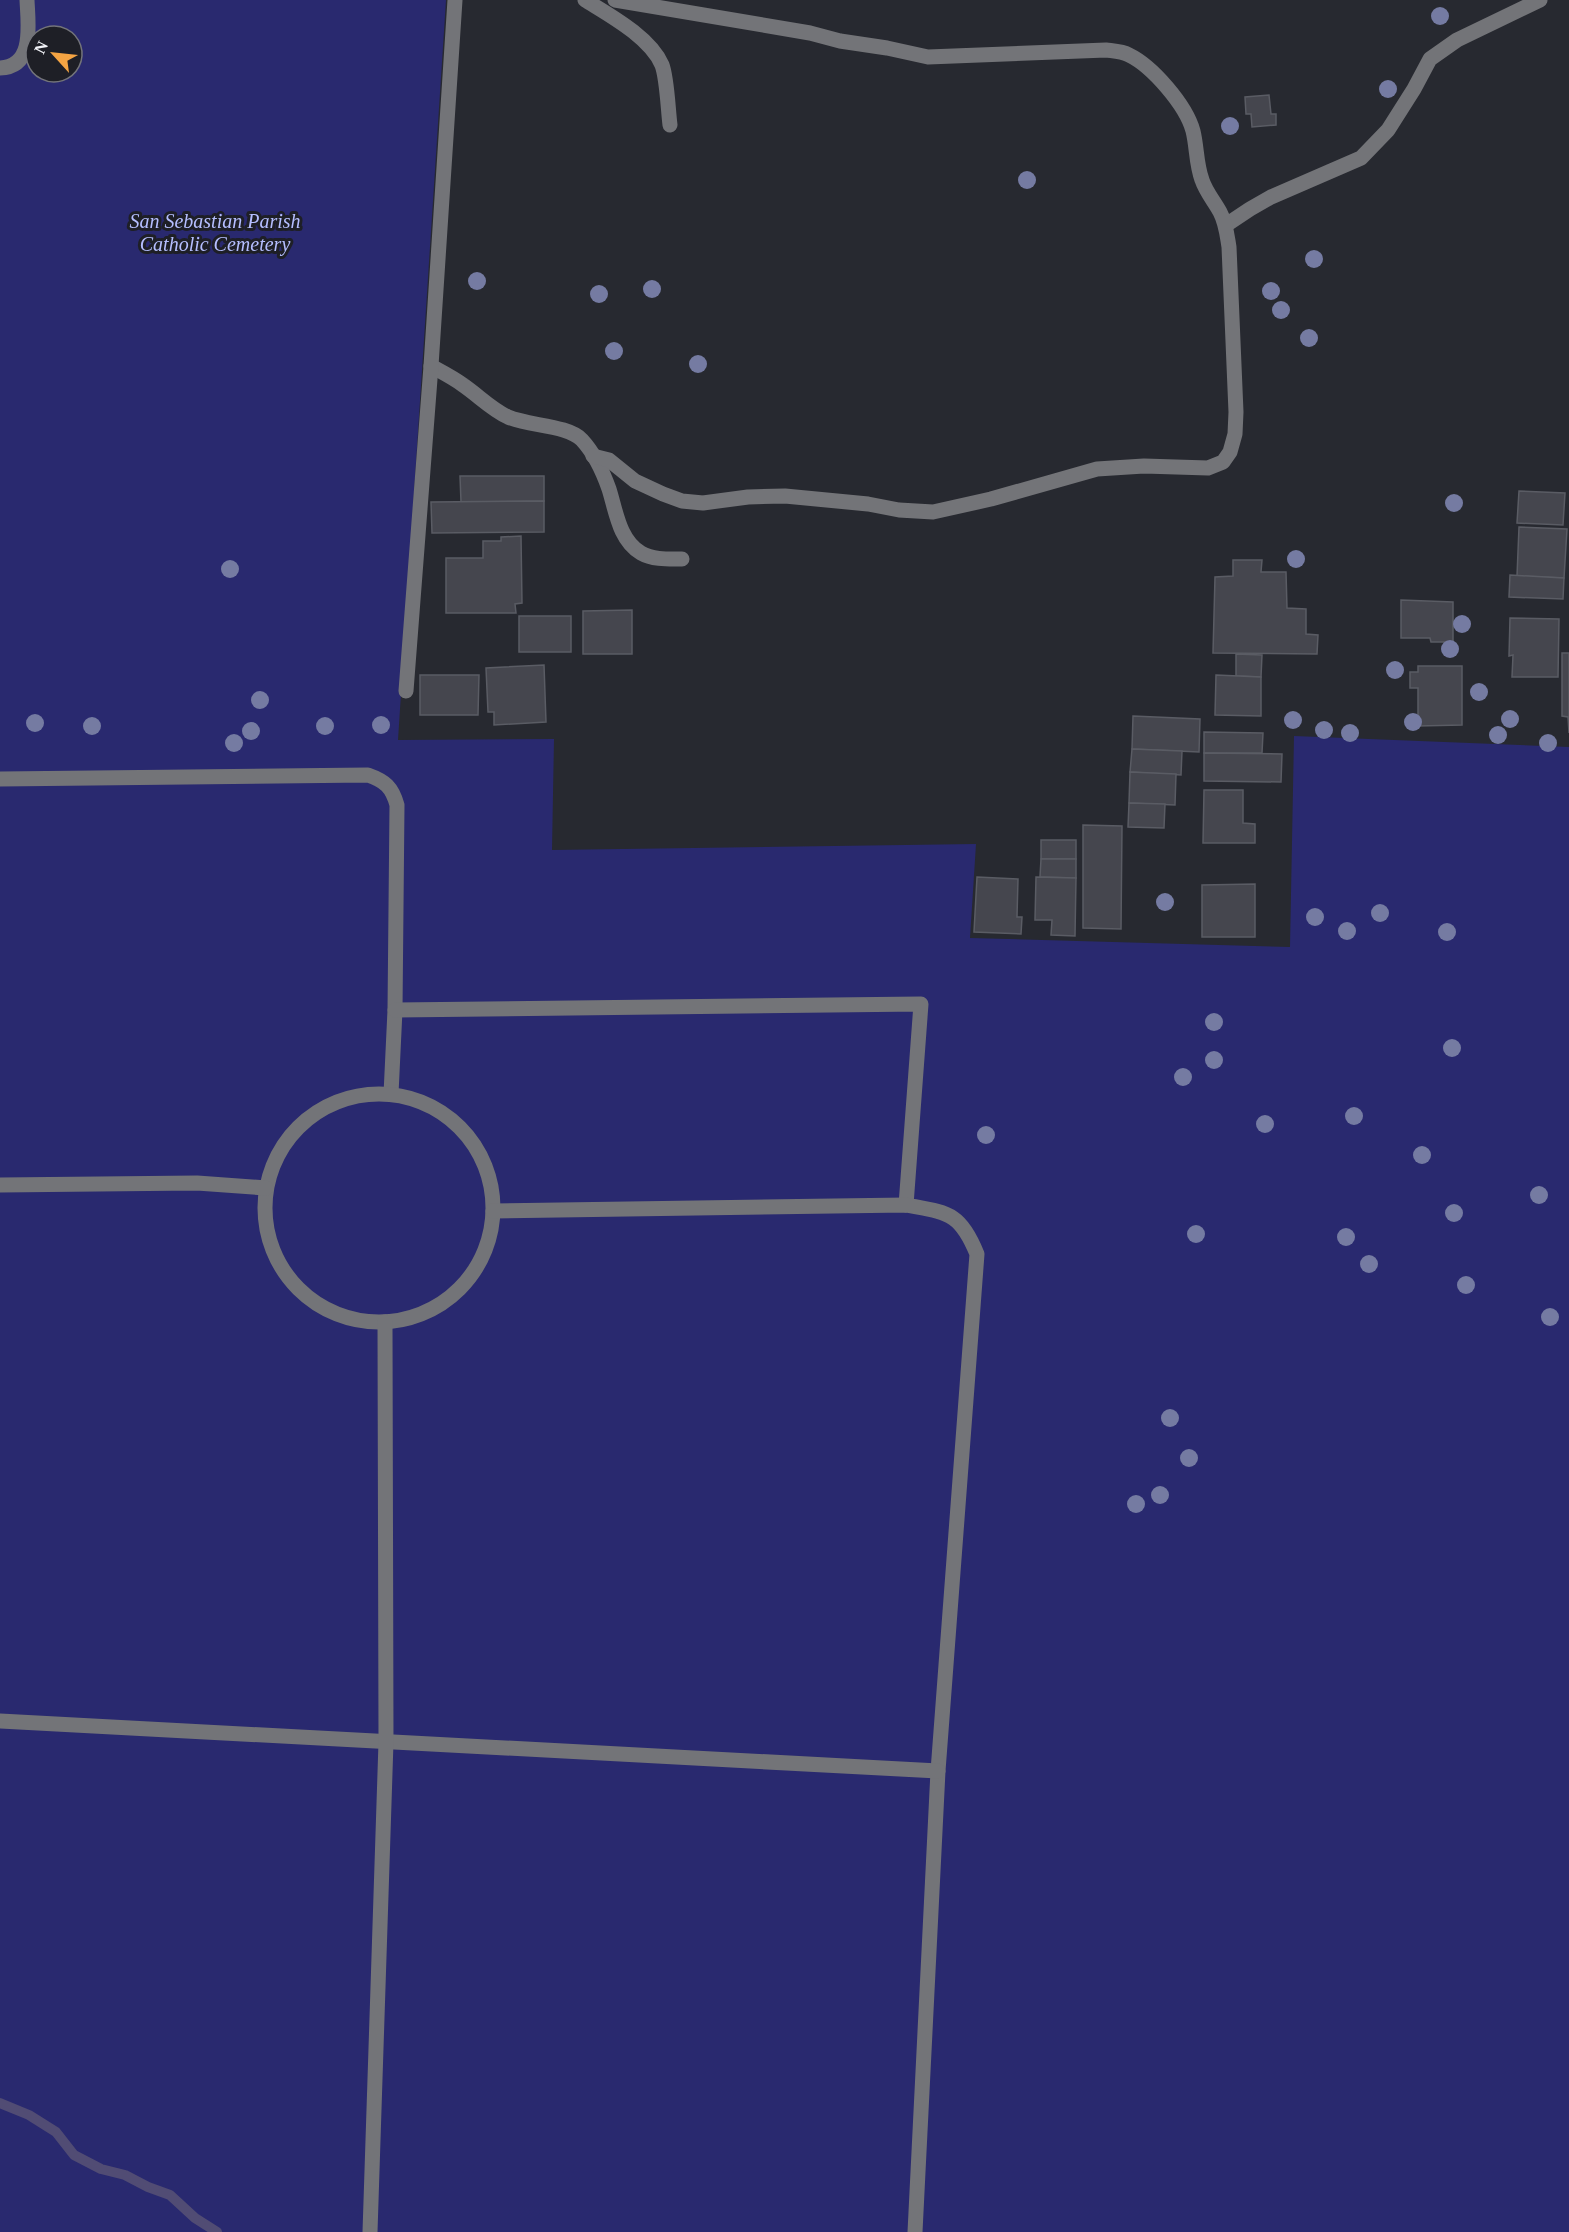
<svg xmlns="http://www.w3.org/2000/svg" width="1569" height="2232" viewBox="0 0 1569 2232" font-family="'Times New Roman',serif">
<rect width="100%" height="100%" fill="#272930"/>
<path fill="#29296f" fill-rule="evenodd" d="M0,0H446L398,740L554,739L552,850L976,844L970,938L1290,947L1294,736L1569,747V2232H0ZM36,36H72V72H36Z"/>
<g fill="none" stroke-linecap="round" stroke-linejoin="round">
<path stroke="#514c74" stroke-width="10" d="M0,2103L29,2115L56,2132L74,2155L101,2169L125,2175L148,2187L170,2195L195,2218L217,2232"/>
</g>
<g fill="#45464e" stroke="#5a5c64" stroke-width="1.5">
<path d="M1269,95L1271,114H1276V125L1252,127L1251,114H1246L1245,97Z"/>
<path d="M460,476H544V501L461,502Z"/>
<path d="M1519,491L1565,493L1563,525L1517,523Z"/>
<path d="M544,501V532L432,533L431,502Z"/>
<path d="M1519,527L1567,529L1564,578L1517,576Z"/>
<path d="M521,536L522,603L515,604L516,613H446V558H483V541H501V537Z"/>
<path d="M1233,560H1262L1261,572H1286L1287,608L1306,609V634L1318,635L1317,654L1213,653L1215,577L1233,576Z"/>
<path d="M1510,575L1564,578L1563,599L1509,597Z"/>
<path d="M1401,600L1453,602V642H1431L1430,638H1401Z"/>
<path d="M632,610V654H583V611Z"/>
<rect x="519" y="616" width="52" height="36"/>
<path d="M1510,618L1559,619L1558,677H1512L1513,655L1509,656Z"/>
<path d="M1562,653H1569V733L1568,717L1562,716Z"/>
<path d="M1236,654L1262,655L1261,677L1236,676Z"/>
<path d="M544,665L546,722L494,725V712H488L486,668Z"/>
<path d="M1418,666H1462V725L1418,726V688H1410V672H1418Z"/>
<path d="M420,675H479L478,715H420Z"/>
<path d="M1216,675L1261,677V716L1215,715Z"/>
<path d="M1133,716L1200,719L1199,752L1132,749Z"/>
<path d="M1204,732L1263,733L1262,753H1204Z"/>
<path d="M1132,749L1182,751L1181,775L1130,772Z"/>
<path d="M1204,753L1282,754L1281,782L1204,781Z"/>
<path d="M1130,772L1176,774L1175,805L1129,803Z"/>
<path d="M1204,790H1243V823L1255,824V843H1203Z"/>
<path d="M1129,803L1165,804L1164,828L1128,827Z"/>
<path d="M1083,825L1122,826L1121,929L1083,928Z"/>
<rect x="1041" y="840" width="35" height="19"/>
<path d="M1041,859H1076V878L1040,877Z"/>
<path d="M977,877L1018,879L1017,917H1022L1021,934L974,932Z"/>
<path d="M1036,877L1076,878L1075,936L1051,935L1052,920H1035Z"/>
<path d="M1255,884V937H1202V885Z"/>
</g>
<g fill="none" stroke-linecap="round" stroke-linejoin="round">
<g stroke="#737478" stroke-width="15">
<path d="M585,0C609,15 650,37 662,65C667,78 668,109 670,125"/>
<path d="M0,68C35,67 28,24 27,0"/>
<path d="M1226,225L1250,209L1271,197L1361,158L1388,130L1414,89L1430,59L1457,40L1540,0"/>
<path d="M431,366C442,372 454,378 463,385C479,396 491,409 508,417C529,426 568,425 582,440C594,453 603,472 609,489C616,511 619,540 641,553C653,560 669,559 682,559"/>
<path d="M593,456L609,460L635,481L663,494L682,501L703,503L748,497L785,496L868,504L899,510L933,512L991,499L1097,469L1144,466L1208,468L1223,462L1230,452L1235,434L1236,412L1229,247C1227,235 1226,223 1220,212C1214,201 1206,192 1202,180C1196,164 1197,147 1193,131C1186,105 1152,66 1129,55C1122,51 1114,51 1106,50L928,57L887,48L840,41L810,33L615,0"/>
<path d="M406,691L431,366L455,0"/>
<path d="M0,779L368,775C385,781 392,787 397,805L395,1010L391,1094"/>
<path d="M395,1010L921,1004L906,1205"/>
<circle cx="379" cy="1208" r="114"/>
<path d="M0,1185L197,1183L266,1188"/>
<path d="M493,1211L906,1205C948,1213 960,1212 977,1254L938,1771L915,2232"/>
<path d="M0,1721L938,1771"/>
<path d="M370,2232L386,1742L385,1322"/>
</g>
</g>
<g fill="#757ba2">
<circle cx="1440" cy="16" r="9"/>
<circle cx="1388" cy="89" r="9"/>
<circle cx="1230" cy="126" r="9"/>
<circle cx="1027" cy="180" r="9"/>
<circle cx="1314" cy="259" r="9"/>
<circle cx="477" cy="281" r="9"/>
<circle cx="652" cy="289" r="9"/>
<circle cx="1271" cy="291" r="9"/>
<circle cx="599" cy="294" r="9"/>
<circle cx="1281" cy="310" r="9"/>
<circle cx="1309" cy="338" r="9"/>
<circle cx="614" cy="351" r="9"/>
<circle cx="698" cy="364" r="9"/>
<circle cx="1454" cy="503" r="9"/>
<circle cx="1296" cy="559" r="9"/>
<circle cx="230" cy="569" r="9"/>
<circle cx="1462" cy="624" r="9"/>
<circle cx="1450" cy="649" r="9"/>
<circle cx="1395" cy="670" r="9"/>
<circle cx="1479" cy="692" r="9"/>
<circle cx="260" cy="700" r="9"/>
<circle cx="1510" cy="719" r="9"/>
<circle cx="1293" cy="720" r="9"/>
<circle cx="1413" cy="722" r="9"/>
<circle cx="35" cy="723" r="9"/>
<circle cx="381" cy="725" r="9"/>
<circle cx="92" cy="726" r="9"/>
<circle cx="325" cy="726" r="9"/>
<circle cx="1324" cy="730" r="9"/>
<circle cx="251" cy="731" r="9"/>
<circle cx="1350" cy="733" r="9"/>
<circle cx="1498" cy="735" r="9"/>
<circle cx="234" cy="743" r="9"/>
<circle cx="1548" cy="743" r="9"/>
<circle cx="1165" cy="902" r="9"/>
<circle cx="1380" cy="913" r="9"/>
<circle cx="1315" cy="917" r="9"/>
<circle cx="1347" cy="931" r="9"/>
<circle cx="1447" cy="932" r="9"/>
<circle cx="1214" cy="1022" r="9"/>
<circle cx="1452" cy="1048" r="9"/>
<circle cx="1214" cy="1060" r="9"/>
<circle cx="1183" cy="1077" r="9"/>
<circle cx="1354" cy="1116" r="9"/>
<circle cx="1265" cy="1124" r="9"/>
<circle cx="986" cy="1135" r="9"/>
<circle cx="1422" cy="1155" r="9"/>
<circle cx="1539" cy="1195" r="9"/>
<circle cx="1454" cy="1213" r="9"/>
<circle cx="1196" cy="1234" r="9"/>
<circle cx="1346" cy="1237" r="9"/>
<circle cx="1369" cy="1264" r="9"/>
<circle cx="1466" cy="1285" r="9"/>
<circle cx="1550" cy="1317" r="9"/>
<circle cx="1170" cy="1418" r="9"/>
<circle cx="1189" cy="1458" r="9"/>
<circle cx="1160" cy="1495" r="9"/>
<circle cx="1136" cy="1504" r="9"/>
</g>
<g text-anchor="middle" stroke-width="6" stroke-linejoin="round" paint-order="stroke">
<g font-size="20" font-style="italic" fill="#b5beff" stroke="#1e1f26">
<text x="215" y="228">San Sebastian Parish<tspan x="215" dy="23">Catholic Cemetery</tspan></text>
</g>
</g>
<g transform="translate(54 54) rotate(297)"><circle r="28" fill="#1e1f26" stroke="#73747a" stroke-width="1.5"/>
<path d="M0-4.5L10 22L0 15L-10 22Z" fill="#f4a443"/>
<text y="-9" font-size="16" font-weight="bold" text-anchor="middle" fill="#f2f3f8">N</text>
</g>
</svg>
